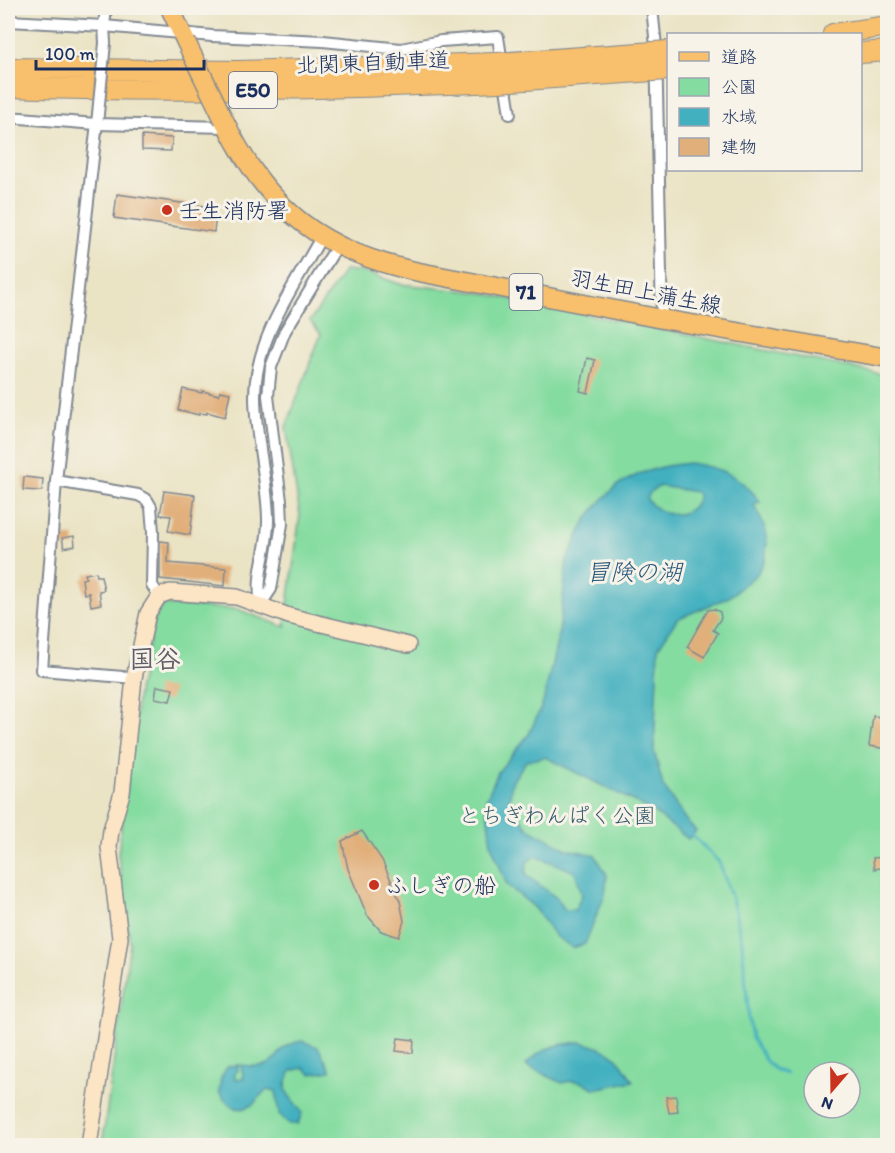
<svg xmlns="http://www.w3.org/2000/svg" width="895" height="1153" viewBox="0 0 895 1153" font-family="Itim,'Klee One',sans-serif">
<rect width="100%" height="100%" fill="#f7f3e8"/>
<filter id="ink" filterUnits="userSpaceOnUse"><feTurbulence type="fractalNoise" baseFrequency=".0167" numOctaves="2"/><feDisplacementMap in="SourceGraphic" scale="12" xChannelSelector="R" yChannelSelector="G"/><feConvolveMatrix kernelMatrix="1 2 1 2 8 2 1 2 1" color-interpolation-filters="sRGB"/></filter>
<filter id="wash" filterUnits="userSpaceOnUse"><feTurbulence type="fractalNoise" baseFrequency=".008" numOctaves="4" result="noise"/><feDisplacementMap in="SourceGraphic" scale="24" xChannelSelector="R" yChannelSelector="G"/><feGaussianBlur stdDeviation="1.35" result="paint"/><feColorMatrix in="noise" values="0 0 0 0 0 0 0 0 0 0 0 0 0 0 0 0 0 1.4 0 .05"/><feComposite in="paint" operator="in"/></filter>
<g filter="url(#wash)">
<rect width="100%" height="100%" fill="#eae3c4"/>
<path fill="#85dca0" stroke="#50867f" stroke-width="1.5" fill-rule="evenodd" d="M345,270L368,273L400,284L476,292L887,375V1145L102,1146L130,943L118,854L138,691L156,613L164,605L237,609L285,627L300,515L286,427L321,334L310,321ZM814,1072H850V1108H814Z"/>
<g fill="#43b0bf" stroke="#2f708e" stroke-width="1.5" fill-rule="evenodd">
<path d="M689,463C721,468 741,475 760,502L754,505L765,528L767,543L765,559L757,574L729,597L677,619L658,648L654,751L663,786L688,823L696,831L688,839L651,810L545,757L526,761L512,782L509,802L528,828L567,849L595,855L607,875L605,894L585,944L573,948L555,936L535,908L507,885L491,844L486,800L498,772L529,734L543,703L559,633L567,560L586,520L602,500L619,484L641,473L666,466ZM660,486L695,492L698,495C693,521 660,519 647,499L651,491ZM536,856L575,872L582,894L575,910H565L558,899L526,875L527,862Z"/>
<path d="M302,1041L318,1047L331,1071L311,1074L304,1068L291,1071C279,1095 292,1095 302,1113L298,1124H289L279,1114L276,1091C260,1086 261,1101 250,1106C236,1114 225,1102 219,1092L221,1078L227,1067L238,1065V1071L235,1072V1079H244L241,1065C249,1065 258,1068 266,1065C281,1059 277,1045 302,1041Z"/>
<path d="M581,1042C611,1050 617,1054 633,1081L595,1089C583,1081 575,1079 562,1083L525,1065C544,1047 555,1044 581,1042Z"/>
</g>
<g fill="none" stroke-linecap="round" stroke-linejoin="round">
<path stroke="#43b0bf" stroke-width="3" d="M692,835L719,862L732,899L742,942L749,1020L752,1038L765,1060L774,1069L786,1074"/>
</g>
<g id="blocks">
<g fill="#e1af7a">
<path d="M142,136L172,138L171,151L142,150Z"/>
<path d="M117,194L217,208L214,232L114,218Z"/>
<path d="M587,358L595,360L588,393L580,391Z"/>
<path d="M183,389L202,393V391L219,395L220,391L230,393L225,417L207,412V414L199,413V415L178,410Z"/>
<path d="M24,477L43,479L42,491L23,490Z"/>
<path d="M164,491L195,495L190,535L168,531L171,516L160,515Z"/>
<path d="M74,536L75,546L64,548L62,538Z"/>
<path d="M160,541L169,542L168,563L226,568L225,586L160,579Z"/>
<path d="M96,572L97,576H101L104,590L99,591L101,604L91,606L89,593L84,594L82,579L86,578L85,574Z"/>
<path d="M714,609L720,612L721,618L713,630L718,633L704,657L687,647L708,610Z"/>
<path d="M157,686L173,689L170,701L155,698Z"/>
<path d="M873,716L888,718V749L869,746Z"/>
<path d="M362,831L382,860L400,901L404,921L399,937L381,931L367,915L348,869L342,841Z"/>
<path d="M888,857V867L874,869L873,858Z"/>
<path d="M398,1038L414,1040L413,1053L396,1051Z"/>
<path d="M676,1096L678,1112L669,1113L666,1097Z"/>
</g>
</g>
</g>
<g filter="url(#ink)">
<use href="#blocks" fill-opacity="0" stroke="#828991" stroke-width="1.5"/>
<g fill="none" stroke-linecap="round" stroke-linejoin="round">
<g stroke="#828991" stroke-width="14">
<g id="street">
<path d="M652,8L656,46L662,319"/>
<path d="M8,21L104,26L212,36L323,41L401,49L441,41L498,37L510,114"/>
<path d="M105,43L104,26L106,8"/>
<path d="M98,114L56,481L42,670L134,678"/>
<path d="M8,117L96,124L227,127"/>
<path d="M56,481L138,495L147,500L151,507L153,532L152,585L159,596"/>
<path d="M261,604C255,573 269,548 268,518C267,477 255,437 255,396C255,338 295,286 321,237"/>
<path d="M261,604L271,589L282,524L281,501L268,396L271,367L285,331L337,246"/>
<path d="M8,1144L12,1146"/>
</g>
</g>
<g stroke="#828991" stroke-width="18">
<path id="secondary" d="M89,1146L120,938L109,847L111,830L122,793L134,678L148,613L159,596L170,592L237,597L289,616L408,645"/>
</g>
<g stroke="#828991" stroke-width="21">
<g id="primary">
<path d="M170,8L186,42"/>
<path d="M224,120C267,210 323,252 419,272L662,319L888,358"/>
</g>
</g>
<g stroke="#828991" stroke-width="22">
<g id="highway">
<path d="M833,34L888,26"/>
<path d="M860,53L888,51"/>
<path d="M8,68L237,71L496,63"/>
<path d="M8,87C171,93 334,89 498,82"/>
</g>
</g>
<use href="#street" stroke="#fff" stroke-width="10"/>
<use href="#secondary" stroke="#fce5c4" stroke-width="15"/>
<use href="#primary" stroke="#f8bf6c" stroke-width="18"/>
<use href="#highway" stroke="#f8bf6c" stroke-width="20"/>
<g stroke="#828991" stroke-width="14" stroke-linecap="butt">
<path id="street-bridge" d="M98,114L105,43"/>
</g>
<g stroke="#828991" stroke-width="21" stroke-linecap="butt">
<path id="primary-bridge" d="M186,42L224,120"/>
</g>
<g stroke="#828991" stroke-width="22" stroke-linecap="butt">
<g id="highway-bridge">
<path d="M496,63L668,51"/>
<path d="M498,82L668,70"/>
</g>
</g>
<use href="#street-bridge" stroke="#fff" stroke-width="10"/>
<use href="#primary-bridge" stroke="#f8bf6c" stroke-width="18"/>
<use href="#highway-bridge" stroke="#f8bf6c" stroke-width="20"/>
</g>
</g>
<g fill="#c8321e" stroke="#f7f3e8" stroke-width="2">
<circle cx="167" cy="210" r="6"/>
<circle cx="374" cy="885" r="6"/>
</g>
<g text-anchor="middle" stroke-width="6" stroke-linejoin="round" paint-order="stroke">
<g fill="#f7f3e8" stroke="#5d6a87" stroke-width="1.5">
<rect x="229" y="72" width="48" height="36" rx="4.5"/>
<rect x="509.5" y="274" width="33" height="36" rx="4.5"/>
</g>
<g font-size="21" font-weight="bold" fill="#1b2f5e">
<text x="253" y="97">E50</text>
<text x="526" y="299">71</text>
</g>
<g font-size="22" fill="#1b2f5e" stroke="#f7f3e8">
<text transform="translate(373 62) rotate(-2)" y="8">北関東自動車道</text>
<text transform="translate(646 291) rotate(11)" y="8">羽生田上蒲生線</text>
</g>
<g font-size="22" fill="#1b2f5e" stroke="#f7f3e8" text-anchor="start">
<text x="179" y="218">壬生消防署</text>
<text x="386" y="893">ふしぎの船</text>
</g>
<g font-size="22" fill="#365a6e" stroke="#f7f3e8">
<text x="557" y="823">とちぎわんぱく公園</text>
</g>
<g font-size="24" font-style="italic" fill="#27567b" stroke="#f7f3e8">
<text x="634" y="580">冒険の湖</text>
</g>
<g font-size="26" font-weight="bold" fill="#605c68" stroke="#f7f3e8">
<text x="155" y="668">国谷</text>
</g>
</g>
<rect width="895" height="1153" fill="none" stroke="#f7f3e8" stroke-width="30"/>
<rect x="667" y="33" width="195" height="138" fill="#f7f3e8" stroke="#9fa5b1" stroke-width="1.5"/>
<rect x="679" y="52" width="30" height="9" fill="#f8bf6c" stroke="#9fa5b1" stroke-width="1.5"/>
<text x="721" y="63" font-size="18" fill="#1b2f5e">道路</text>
<rect x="679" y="78" width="30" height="18" fill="#85dca0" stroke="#9fa5b1" stroke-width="1.5"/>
<text x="721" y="93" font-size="18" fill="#1b2f5e">公園</text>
<rect x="679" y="108" width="30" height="18" fill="#43b0bf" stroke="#9fa5b1" stroke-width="1.5"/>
<text x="721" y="123" font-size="18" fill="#1b2f5e">水域</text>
<rect x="679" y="138" width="30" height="18" fill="#e1af7a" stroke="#9fa5b1" stroke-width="1.5"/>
<text x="721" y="153" font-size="18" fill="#1b2f5e">建物</text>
<g transform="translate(832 1090) rotate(200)"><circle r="28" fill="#f7f3e8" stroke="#9fa5b1" stroke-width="1.5"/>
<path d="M0-4.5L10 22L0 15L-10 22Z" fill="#c8321e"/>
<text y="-9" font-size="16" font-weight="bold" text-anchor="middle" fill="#1b2f5e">N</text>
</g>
<path d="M36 60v9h168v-9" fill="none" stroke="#1b2f5e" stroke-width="3"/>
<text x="45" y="60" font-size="18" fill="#1b2f5e" stroke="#f7f3e8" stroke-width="4.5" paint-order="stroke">100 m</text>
</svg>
